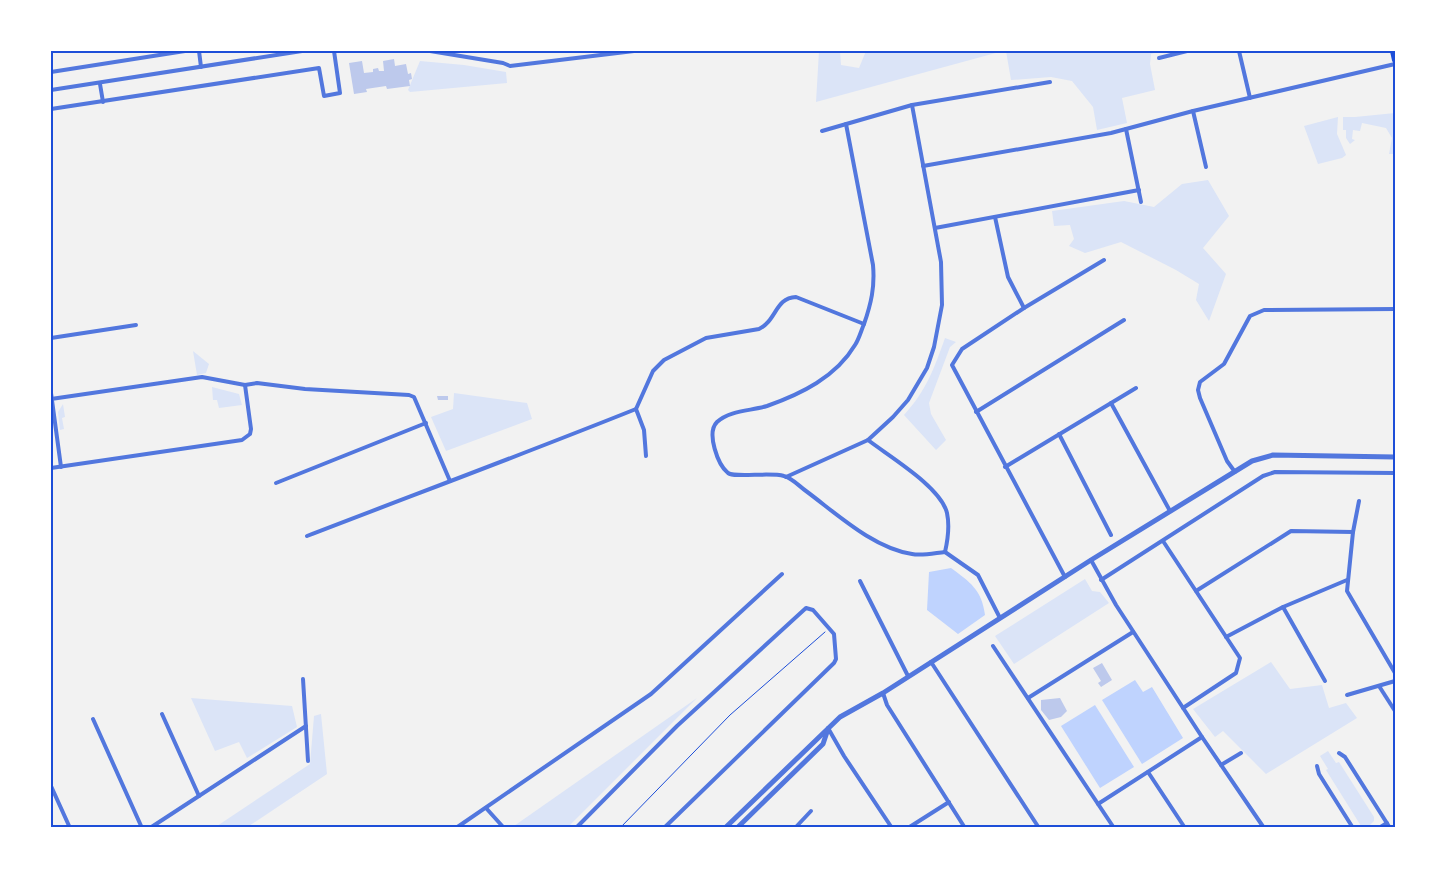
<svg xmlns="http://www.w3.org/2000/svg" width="1446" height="879" viewBox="0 0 1446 879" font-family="Mulish,sans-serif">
<rect width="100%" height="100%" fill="#f2f2f2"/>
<g fill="#dbe4f7">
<path d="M819,51H840L841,65L859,68L866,51H1003L816,102Z"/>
<path d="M1006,51H1162L1151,54L1150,64L1155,90L1122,98L1127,123L1097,130L1093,107L1072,81L1051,77L1011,80Z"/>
<path d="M420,61L464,65L506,72L507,83L410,92L408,90Z"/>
<path d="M1395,113V154H1389L1392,138L1386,128L1362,123L1360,131L1353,130L1352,139L1355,140L1350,144L1346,138V130H1343V117H1355Z"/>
<path d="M1338,117L1337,134L1346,155L1342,158L1318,164L1304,126Z"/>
<path d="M1208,180L1229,216L1203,248L1226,274L1209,321L1196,300L1199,284L1176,270L1121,242L1085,253L1069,246L1074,239L1070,225L1054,226L1052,211L1124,201L1154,207L1182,184Z"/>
<path d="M945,338L956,342L950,347L929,403L931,414L946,440L936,450L904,415C926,391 934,369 945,338Z"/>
<path d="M193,351L209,364L206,373L197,375Z"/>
<path d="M212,387L239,394L242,405L219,408L217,400H213Z"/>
<path d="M454,393L527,403L532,419L446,451L431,417L453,409Z"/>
<path d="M63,404L65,417L62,418L64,429L60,430L58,412Z"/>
<path d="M1085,579L1092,591L1100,592L1109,603L1014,664L995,636Z"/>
<path d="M1271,662L1290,689L1322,685L1329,708L1346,703L1357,718L1266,774L1223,731L1215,737L1193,709Z"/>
<path d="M191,698L292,706L297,727L247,758L239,742L215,751Z"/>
<path d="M697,698L567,828H515L514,826Z"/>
<path d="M321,714L327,774L246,828H214L310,764L314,716Z"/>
<path d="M1328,751L1336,763L1339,762L1374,817V821L1370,825L1361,826L1326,770L1328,769L1320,756Z"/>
</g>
<g fill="#bfd3fe">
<path d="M951,568C970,582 982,590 985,615L958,634L927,610L929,572Z"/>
<path d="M1135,680L1143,692L1152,687L1183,738L1142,764L1102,700Z"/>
<path d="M1095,705L1134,767L1100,788L1061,726Z"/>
</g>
<g fill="#bdc9ec">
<path d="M394,59L395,66L406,64L408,74L411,73L412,79L409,80L410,86L387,89L386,86L366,89L367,92L354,94L349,63L362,61L364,73L373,72V69L378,68L379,71H384L383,61Z"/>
<path d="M437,396H448V400H438Z"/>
<path d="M1102,663L1112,680L1101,687L1098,683L1101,681L1093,668Z"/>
<path d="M1060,698L1067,711L1061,717L1049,720L1041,710V700Z"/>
</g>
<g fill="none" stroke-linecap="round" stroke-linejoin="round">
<path stroke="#1d4ed8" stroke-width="1" d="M620,828L730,715L825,632"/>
<g stroke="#5277de" stroke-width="4">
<path d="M199,51L201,67"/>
<path d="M430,51L503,63L510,66L634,51"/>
<path d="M1239,51L1250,98"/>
<path d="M1159,58L1187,51"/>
<path d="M51,72L185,51"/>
<path d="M100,84L103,102"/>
<path d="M51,90L302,51"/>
<path d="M51,109L319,68L324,96L340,93L334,51"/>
<path d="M1193,111L1206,167"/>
<path d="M846,124L873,265C875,287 871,304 864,324C861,331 859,339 855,345C836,377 801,394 767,406C751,411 730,410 717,422C706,433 718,465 728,473C735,478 770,472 784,476C792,478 799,486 806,491C837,514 873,548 912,554C922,556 935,553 945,552L978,575L1000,618"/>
<path d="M1126,129L1141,202"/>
<path d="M822,131L912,105L1050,82"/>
<path d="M923,166L1111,133L1193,111L1395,64"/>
<path d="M995,217L1008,277L1024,308"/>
<path d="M935,228L1139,190"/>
<path d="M51,338L136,325"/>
<path d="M51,393L61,467"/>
<path d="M51,399L202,377L245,385L257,383L305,389L409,395L414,397L450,481"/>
<path d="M1111,403L1170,511"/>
<path d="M976,412L1124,320"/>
<path d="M1059,434L1111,535"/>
<path d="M868,440C890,457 941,487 947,513C950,527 948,539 945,552"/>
<path d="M646,456L644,430L636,409L653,371L664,360L706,338L759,329C777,320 775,298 796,297L864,324"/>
<path d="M1005,467L1136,388"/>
<path d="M51,468L242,440L250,434L251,429L245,385"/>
<path d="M1235,472L1227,461L1200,398L1198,390L1200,382L1224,364L1250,316L1264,310L1395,309"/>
<path d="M786,477L868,440L893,417L908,400L927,368L934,347L942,305L941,262L912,105"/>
<path d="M276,483L426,423"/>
<path d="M1359,501L1353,532L1347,591L1395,673"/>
<path d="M307,536C416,494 526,453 636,409"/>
<path d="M1163,541L1240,658L1236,673L1183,708"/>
<path d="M1091,560L1116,605L1202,737L1264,828"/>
<path d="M1065,577L952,365L962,349L1024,308L1104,260"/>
<path d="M1101,580L1263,476L1275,472L1395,473"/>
<path d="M860,581L908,676"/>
<path d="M1196,591L1291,531L1353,532"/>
<path d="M1283,607L1325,681"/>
<path d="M1226,637L1283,607L1347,580"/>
<path d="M993,646L1114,828"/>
<path d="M931,662L1039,828"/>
<path d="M303,679L308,761"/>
<path d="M1379,686L1395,711"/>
<path d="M883,693L887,705L965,828"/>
<path d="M1347,695L1395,681"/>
<path d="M1028,698L1133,632"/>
<path d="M162,714L199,796"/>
<path d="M93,719L142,828"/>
<path d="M828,728L844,756L892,828"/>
<path d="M1339,753L1345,757L1390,828"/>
<path d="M1221,765L1241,753"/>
<path d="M1317,766L1319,774L1353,828"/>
<path d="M1148,772L1185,828"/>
<path d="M51,786L70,828"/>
<path d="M1098,804L1202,737"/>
<path d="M486,808L504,828"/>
<path d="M150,828L306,726"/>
<path d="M456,828L651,694L782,574"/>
<path d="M576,828L677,726L806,608L813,610L834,634L836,659L834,663L664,828"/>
<path d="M795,828L811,811"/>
<path d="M908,828L949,802"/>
<path d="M1379,828L1387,823"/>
</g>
<g stroke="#5277de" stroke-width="5">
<path d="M725,828L840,717L883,693L1091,560L1252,461L1273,455L1395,457"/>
<path d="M737,828L823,744L828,729"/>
</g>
<path stroke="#1d4ed8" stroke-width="6" d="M1393,51L1395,60"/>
</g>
<rect width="1446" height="879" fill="none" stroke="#ffffff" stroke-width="105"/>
<rect x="52" y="52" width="1342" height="774" fill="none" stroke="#1d4ed8" stroke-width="2"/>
</svg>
